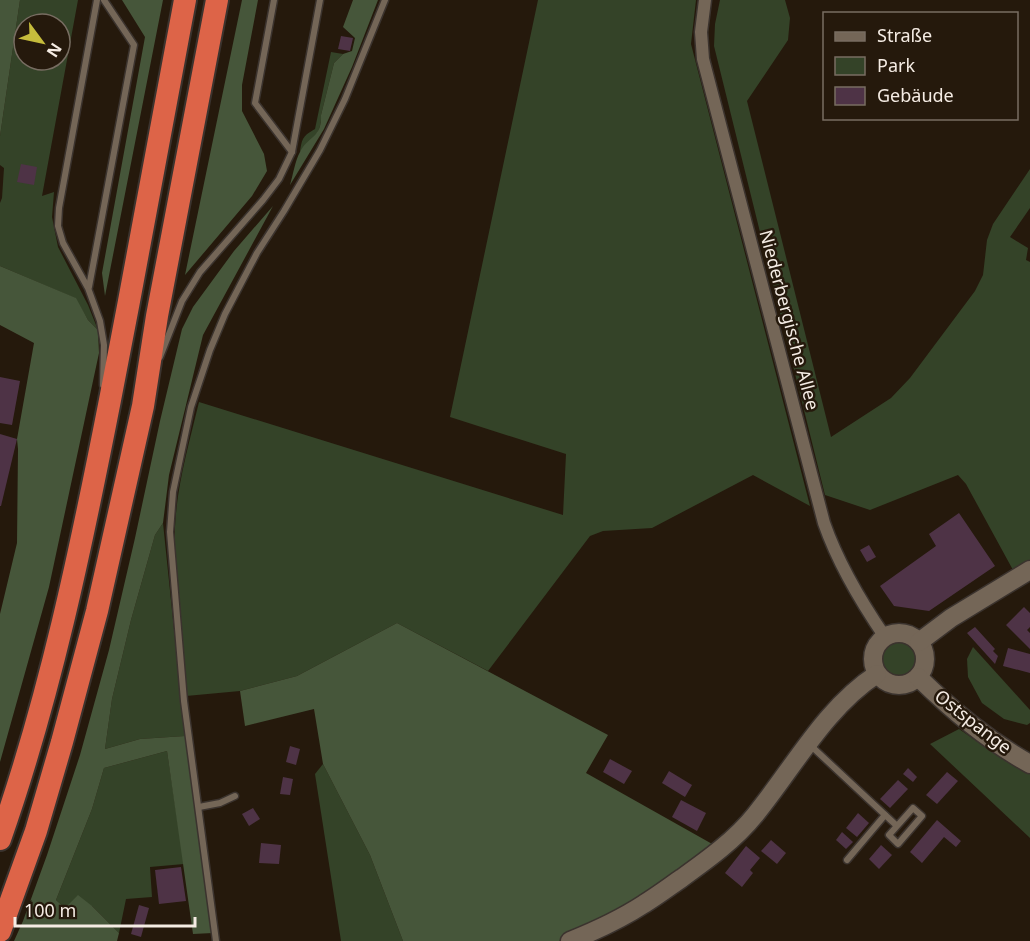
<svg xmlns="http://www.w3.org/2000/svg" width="1030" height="941" viewBox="0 0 1030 941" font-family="'Noto Sans',sans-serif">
<rect width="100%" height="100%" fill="#25190c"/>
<g fill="#344328" fill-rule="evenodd">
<path d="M20,0H78L42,196L54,192L52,217L58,247L88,305L98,330L88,320L75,298L0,266V203L2,198L4,168L0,165V136ZM24,24H60V60H24Z"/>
<path d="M538,0H696L691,44L810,506L753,475L652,528L603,531L590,536L488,671L397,623L297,676L240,691L186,696C182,642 173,582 175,527C177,484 189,444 199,402L563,515L566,454L450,417Z"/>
<path d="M720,0H785L790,18L788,40L747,101L831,437L891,398L910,378L975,291L983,275L987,240L993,224L1030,169V208L1010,237L1028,248L1026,260L1030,262V561L1013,570L966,484L958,475L870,510L825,495L714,46L715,24Z"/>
<path d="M331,52L343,54L334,63L321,115C322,134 311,139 300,152C302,138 303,136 315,129Z"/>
<path d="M163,523L185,736L140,739L105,749L112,699L131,620L155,535Z"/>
<circle cx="899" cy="658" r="17"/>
<path d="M973,647L1030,710V723L1027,725L1004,719L982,703L968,677L967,659Z"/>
<path d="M959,729L991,751L1030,773V838L930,744Z"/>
<path d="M167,751L184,864L150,867L152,897L126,899L119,933L92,906L65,908L56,900L92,809L104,768Z"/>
<path d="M323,764L370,855L403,941H341L315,774Z"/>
</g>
<g fill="#46563a">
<path d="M0,0H20L0,136Z"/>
<path d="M122,0H163L105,296L102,273L145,37Z"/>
<path d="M242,0H258L242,85V111L264,154L267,171L252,196L185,275Z"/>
<path d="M353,0H378L352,67L324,129L290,185C293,175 295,161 300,152C308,136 322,138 321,115L334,63L343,54L352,51L355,38L343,27Z"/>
<path d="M273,206L203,335L169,475L163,523L155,535L131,620L112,699L105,749L140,739L185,736L213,933L193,934L167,751L104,768L92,809L56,900L65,908L78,895L92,906L119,933L117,941H14L23,921L47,855L80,755L109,650L135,538L160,421L182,329L193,307L234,251Z"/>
<path d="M0,266L76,298L88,320L98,330L99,353L49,587L0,762V614L17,543L18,449L17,439L34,343L0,325Z"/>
<path d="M397,623L608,735L586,773L714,845L633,905L568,938L559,941H403L370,855L323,764L314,709L245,726L240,691L297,676Z"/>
</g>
<g fill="#4e3346">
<path d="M341,36L353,38L350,51L338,49Z"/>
<path d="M21,164L37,167L34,185L17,182Z"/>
<path d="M0,377L20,381L12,425L0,423Z"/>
<path d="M0,434L17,439L1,506H0Z"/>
<path d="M959,513L995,566L929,611L894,606L880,586L936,546L929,534Z"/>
<path d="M869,545L876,557L867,562L860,550Z"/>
<path d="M1024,607L1030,613V627L1027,630L1030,633V649L1006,625Z"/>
<path d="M975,627L995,649L993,651L998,656L995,664L967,633Z"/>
<path d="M1008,648L1030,654V673L1003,666Z"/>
<path d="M290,746L300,749L296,765L286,762Z"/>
<path d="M610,759L632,771L624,784L603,772Z"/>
<path d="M908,768L917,777L913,782L903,774Z"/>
<path d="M669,771L692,785L685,797L662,783Z"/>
<path d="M947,772L958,781L937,804L926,795Z"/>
<path d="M283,777L293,779L290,795L280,794Z"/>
<path d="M898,780L908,789L890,808L880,799Z"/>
<path d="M681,800L706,813L697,831L672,817Z"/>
<path d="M253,808L260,819L249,826L242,814Z"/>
<path d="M858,813L869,823L857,837L846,828Z"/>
<path d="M937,820L961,841L956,847L944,837L922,863L910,852Z"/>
<path d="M842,832L853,842L846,849L836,840Z"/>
<path d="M771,840L786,853L777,864L761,851Z"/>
<path d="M261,843L281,845L279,864L259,863Z"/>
<path d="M881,845L892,855L879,869L869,859Z"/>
<path d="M746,846L760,858L750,870L753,873L742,887L725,873Z"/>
<path d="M181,867L186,901L159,904L155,870Z"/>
<path d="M139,905L149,908L141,937L131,934Z"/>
</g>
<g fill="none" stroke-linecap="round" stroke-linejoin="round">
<g stroke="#3b332e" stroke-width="9">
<g id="service">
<path d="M97,0L59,208L58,226L63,243L88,288L100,321L104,345L103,385"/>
<path d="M274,0L255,103L292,152"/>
<path d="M89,287L134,45L104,0"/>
<path d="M160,357L182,301L200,272L263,200L279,179L292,152L320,0"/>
<path d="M809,744L897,826L889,835L898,844L922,816L913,808L897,826"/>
<path d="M199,807L220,803L235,796"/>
<path d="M847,860L885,815"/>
<path d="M216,941L184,701L170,532L173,492L191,407L210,350L225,314L257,253L284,211L320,150L345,99L385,0"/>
</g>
</g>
<g stroke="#3b332e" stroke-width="15">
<path id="minor" d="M705,0L701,32L703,59L824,523C838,563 861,602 885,637"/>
</g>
<g stroke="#3b332e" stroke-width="21">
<g id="secondary">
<circle cx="899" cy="659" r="26"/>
<path d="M919,642L951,618L1030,570"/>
<path d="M918,677C953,711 987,740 1030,764"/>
<path d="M570,941C595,931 621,919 644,904C657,896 669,887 682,878C707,860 735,840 755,815C794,767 825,708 877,674"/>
</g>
</g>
<g stroke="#3b332e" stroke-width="26">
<g id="motorway">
<path d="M0,839C50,697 81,548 110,400C136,267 160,134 185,0"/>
<path d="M0,931L36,831L62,742L97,611L143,406L157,316L217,0"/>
</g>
</g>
<use href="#service" stroke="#746657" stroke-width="6"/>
<use href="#minor" stroke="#746657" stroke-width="12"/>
<use href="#secondary" stroke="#746657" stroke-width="18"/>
<use href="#motorway" stroke="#dd6448" stroke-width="22"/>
</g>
<g text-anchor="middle" stroke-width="5" stroke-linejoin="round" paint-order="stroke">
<g font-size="18" fill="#f5ece4" stroke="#25190c">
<text transform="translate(789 320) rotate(75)" y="6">Niederbergische Allee</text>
<text transform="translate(973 722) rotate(38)" y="6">Ostspange</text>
</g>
</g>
<rect x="823" y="12" width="195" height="108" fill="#25190c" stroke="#786d62" stroke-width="1.5"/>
<rect x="835" y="32" width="30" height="9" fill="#746657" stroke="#786d62" stroke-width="1.5"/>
<text x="877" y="42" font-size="18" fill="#f5ece4">Straße</text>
<rect x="835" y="57" width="30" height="18" fill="#344328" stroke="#786d62" stroke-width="1.5"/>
<text x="877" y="72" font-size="18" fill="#f5ece4">Park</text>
<rect x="835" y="87" width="30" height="18" fill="#4e3346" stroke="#786d62" stroke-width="1.5"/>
<text x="877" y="102" font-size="18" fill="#f5ece4">Gebäude</text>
<g transform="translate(42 42) rotate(123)"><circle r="28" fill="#25190c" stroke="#786d62" stroke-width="1.5"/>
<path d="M0-4.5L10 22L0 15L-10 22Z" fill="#c6bc3c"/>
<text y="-9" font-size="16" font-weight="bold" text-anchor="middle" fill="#f5ece4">N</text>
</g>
<path d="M15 917v9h180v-9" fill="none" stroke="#f5ece4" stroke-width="3"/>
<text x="24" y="917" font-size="18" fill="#f5ece4" stroke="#25190c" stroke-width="4.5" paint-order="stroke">100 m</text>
</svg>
